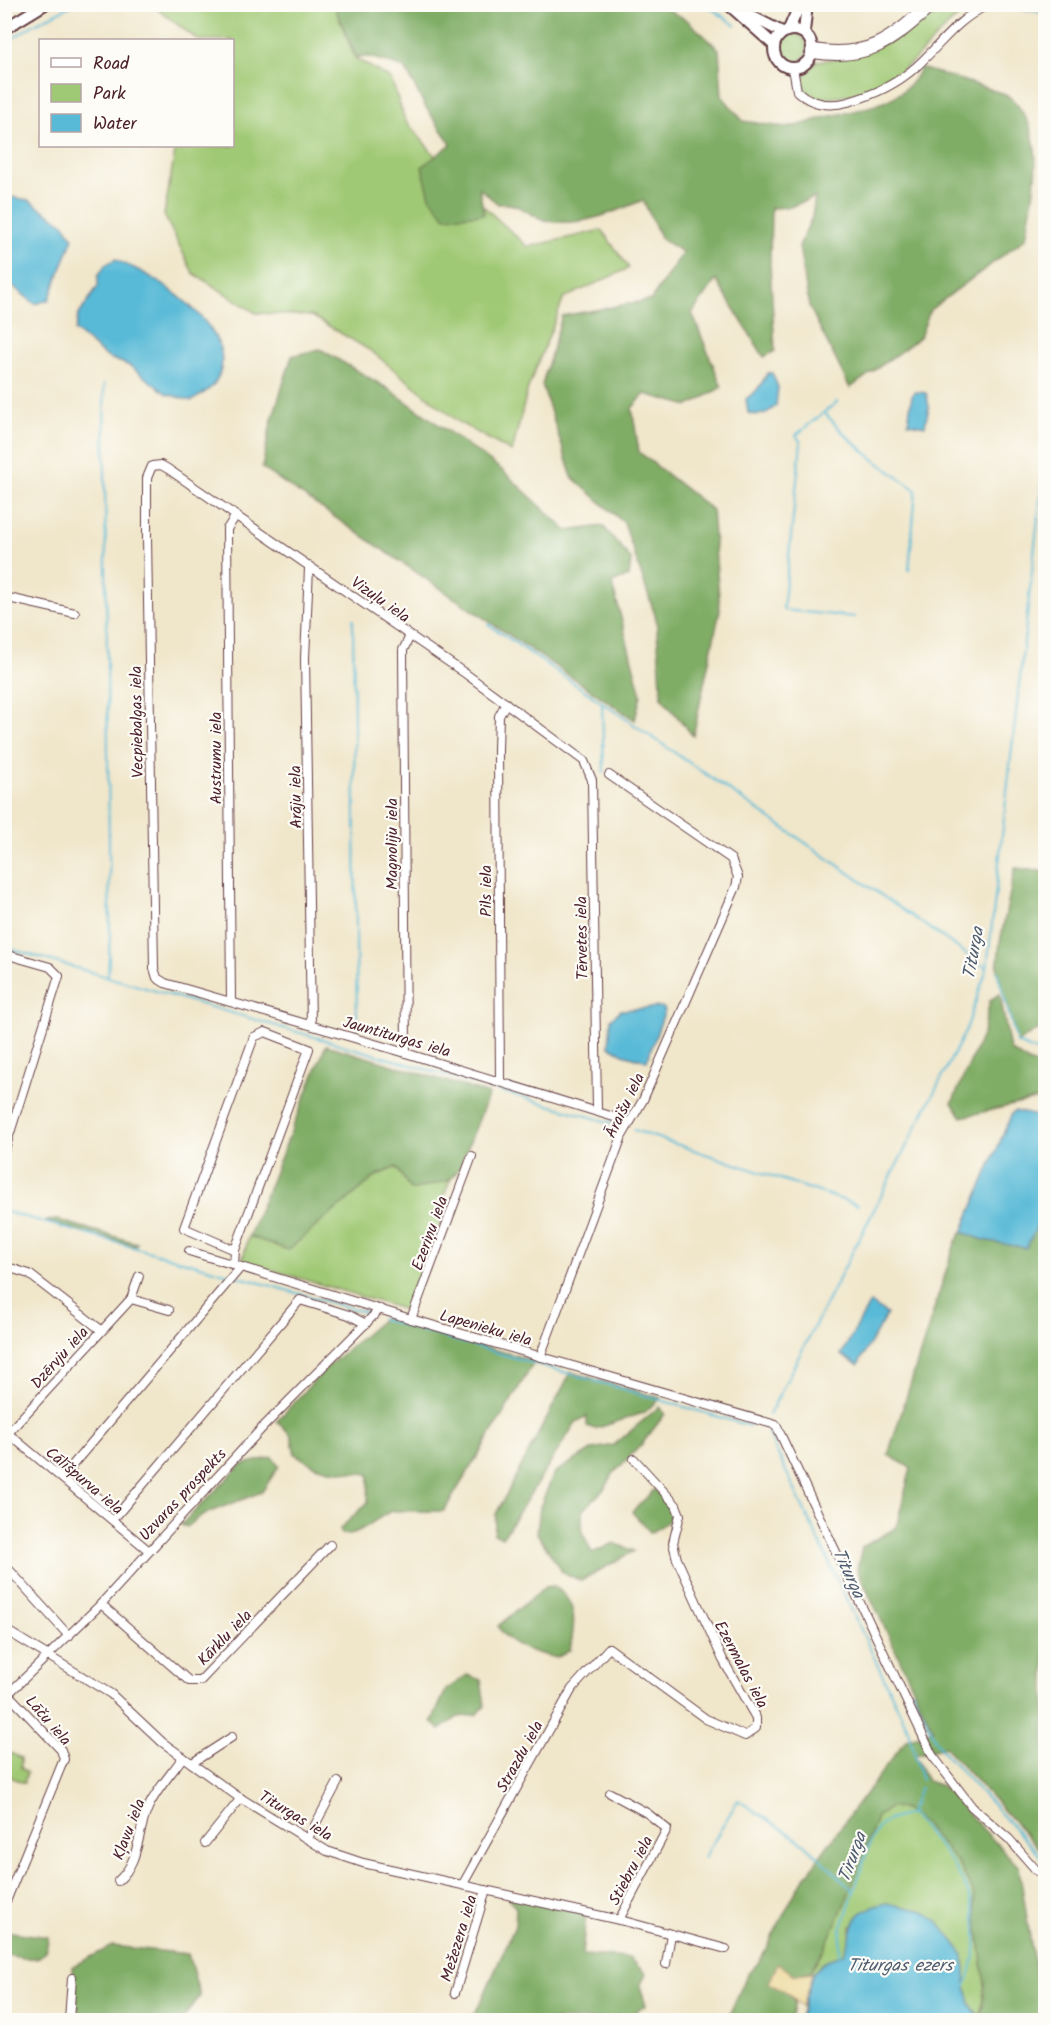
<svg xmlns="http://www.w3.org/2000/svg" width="1050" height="2025" viewBox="0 0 1050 2025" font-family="Kalam,sans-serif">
<rect width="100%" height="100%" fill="#fdfcf7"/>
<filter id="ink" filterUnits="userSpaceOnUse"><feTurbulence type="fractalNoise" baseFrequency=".0167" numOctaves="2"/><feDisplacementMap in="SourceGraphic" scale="12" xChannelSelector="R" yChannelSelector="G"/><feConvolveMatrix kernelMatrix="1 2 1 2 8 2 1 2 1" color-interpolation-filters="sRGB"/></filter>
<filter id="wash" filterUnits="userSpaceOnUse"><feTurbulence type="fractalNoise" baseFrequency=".008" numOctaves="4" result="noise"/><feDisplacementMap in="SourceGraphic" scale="24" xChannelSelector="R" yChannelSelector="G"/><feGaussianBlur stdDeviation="1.35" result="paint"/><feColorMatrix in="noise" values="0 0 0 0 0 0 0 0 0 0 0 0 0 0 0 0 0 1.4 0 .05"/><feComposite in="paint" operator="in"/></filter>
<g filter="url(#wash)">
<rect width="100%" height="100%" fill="#f0e6ca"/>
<g fill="#a0c975" stroke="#757450" stroke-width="1.5">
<path d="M152,5H334L355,58L391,79L405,120L459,184L528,247L602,230L629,268L564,298L528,388L512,452L460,423L371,351L312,316L256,313L193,273L164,215L176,146H232V71L235,69L232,40H198Z"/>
<path d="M938,5H977C954,16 939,35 921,53C897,78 862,97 827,98C812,99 804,94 803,78L817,61L844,58Z"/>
<circle cx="793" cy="48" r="14"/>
<path d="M396,1167L411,1190L450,1180L443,1198L446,1208L427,1270L406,1310L242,1261L249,1236L288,1250L376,1176Z"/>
<path d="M8,1752L21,1758V1768L27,1773L24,1783L5,1775V1760Z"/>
<path d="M891,1807L905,1809L925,1825L959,1865L973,1892L985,1985L980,2017L970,2004L966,1986L964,1955L924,1911L905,1908L851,1926L850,1942L843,1954L825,1961L813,1973L809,1972L823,1951L848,1896L869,1831L878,1815Z"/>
</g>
<g fill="#80ad66" stroke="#656648" stroke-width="1.5">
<path d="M334,5H660L687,20L719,49L722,96L743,121C758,123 775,127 790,127C801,126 814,120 826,117C858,110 907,104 920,68C934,72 1004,92 1011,98C1050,136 1033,192 1026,238L930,310L920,337L850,388L809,306L799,246L812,217L815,197L790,207L771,208L770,264L775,351L764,357L716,280L692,313L722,387L689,406L645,394L632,408L639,452L712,510L720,610L693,736L662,698L656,618L624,523L572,477L542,385L562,316L651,300L683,252L661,239L643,200C614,212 581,227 549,221C531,218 518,200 498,204L479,188L484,214L445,217L430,197L422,167L451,144L425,106L405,68L370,57H356Z"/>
<path d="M320,349L390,390L502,470L567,531L603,526L631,559L629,576L612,583L641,695L635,720L262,468L271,423L292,356Z"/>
<path d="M1015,868L1046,872L1045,1025L1017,1043L997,971L1000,942Z"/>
<path d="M1000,994L1010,1050L1030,1063L1045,1066V1101L1039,1099L962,1117L952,1103L983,1033L990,1000Z"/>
<path d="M326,1045L489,1094L459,1169L450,1180L411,1190L396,1167L376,1176L288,1250L249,1236Z"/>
<path d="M1045,1211V1851L1042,1852L945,1747L915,1755L927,1781L942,1786L1019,1867L1043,2020H981L985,1985L973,1892L959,1865L925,1825L905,1809L891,1807L878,1815L848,1896L823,1951L809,1972L794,1975L792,1973L789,1994L795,2003L791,2020H727L747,1975L759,1962L797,1889L848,1817L906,1740L933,1730L857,1569L862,1547L896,1528L911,1468L888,1455L955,1243L962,1232L984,1240L1025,1248Z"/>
<path d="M58,1220L137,1243L136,1246L44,1221Z"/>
<path d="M384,1318L535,1361L444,1511C433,1512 398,1510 392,1511C376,1517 359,1537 342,1534L340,1529L368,1502L369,1474L330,1470L315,1466L295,1454L291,1435L277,1421L326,1368Z"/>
<path d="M571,1372L661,1398L643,1413L595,1429L587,1426V1416L576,1422L508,1529L502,1537L494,1534L496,1514Z"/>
<path d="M659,1407L665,1414L642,1444L613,1474L606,1487L582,1511V1531L592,1553L614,1543L634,1551L581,1581L562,1572L537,1533L540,1507L554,1473L593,1449L614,1445Z"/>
<path d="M272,1457L279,1466L262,1492L202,1515L187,1527L181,1525L241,1465Z"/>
<path d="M655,1489L667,1506L671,1519L651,1533L632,1512Z"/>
<path d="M554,1586C579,1604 575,1623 570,1650L557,1658C535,1653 509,1647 498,1626L545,1587Z"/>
<path d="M467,1675L481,1680L485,1706L476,1715L458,1717L440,1730L432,1721L446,1690Z"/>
<path d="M507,1895L586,1913L582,1955L629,1958L646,1974L640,1986L646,2005L637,2011L633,2020H469L479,2006L515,1926L516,1908Z"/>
<path d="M4,1931L48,1937C47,1968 25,1957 5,1955Z"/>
<path d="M112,1946L188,1954L200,1996L182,2020H81L74,1994L73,1966Z"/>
</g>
<path fill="#eeda9e" stroke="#9c7c64" stroke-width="1.5" d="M778,1963L794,1975L813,1973L802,2007L788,1994L769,1983Z"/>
<g fill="#59bad7" stroke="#526c81" stroke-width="1.5">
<path d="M4,196L28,200L64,224L73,238L49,300L35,304L5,280Z"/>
<path d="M116,259C122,264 129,265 136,269C171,286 246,339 214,384C209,391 199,396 192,401L167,394L130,366L107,357L75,331L78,316L98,286V276L105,265Z"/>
<path d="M768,373H772L778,387L776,406C767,414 760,417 748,413L746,399L757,390Z"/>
<path d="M916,392L926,393L929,406L925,426L908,423L912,395Z"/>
<path d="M662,1007L665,1010L647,1061L623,1054L609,1046L611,1019L621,1010Z"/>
<path d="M1045,1110V1211L1026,1248L984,1240L962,1232L1012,1113L1015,1111L1037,1116Z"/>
<path d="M870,1303L887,1314L858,1365L841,1355Z"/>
<path d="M887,1903L924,1911L939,1923L964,1955L966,1986L970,2004L981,2020H799L813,1973L825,1961L843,1954C859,1924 845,1912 887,1903Z"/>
</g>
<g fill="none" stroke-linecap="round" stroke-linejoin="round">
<g stroke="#59bad7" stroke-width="2">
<path d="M705,4L735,25"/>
<path d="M1007,7L1046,13"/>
<path d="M4,44L33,25L74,4"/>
<path d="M104,384L110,938L108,976"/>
<path d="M837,402L796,435L801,443L783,610L855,617"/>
<path d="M824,412C851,444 882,466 916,490L909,570"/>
<path d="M353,619L357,1030"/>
<path d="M488,624L987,968"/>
<path d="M602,704L604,773"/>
<path d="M4,947L618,1125"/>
<path d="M997,971L1017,1043L1046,1055"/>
<path d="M634,1130L858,1205"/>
<path d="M4,1211L368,1313"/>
<path d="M381,1319L750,1426"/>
<path d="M769,1415L966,1030L987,968L1046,448"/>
<path d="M767,1431L907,1727L922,1780"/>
<path d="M912,1691L939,1747L1046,1862"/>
<path d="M910,1813C960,1869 994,1906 966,1986"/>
<path d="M704,1858L738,1800L805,1844L854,1891"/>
<path d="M839,1957L841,1930L871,1840C882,1818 888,1821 909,1814L920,1788"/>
</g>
</g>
</g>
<g filter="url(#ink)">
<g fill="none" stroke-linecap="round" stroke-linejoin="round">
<g stroke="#633d43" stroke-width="10">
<g id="street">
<path d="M793,68L797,91C812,105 829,107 848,102C874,95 897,84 917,66C942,43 958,18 990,4"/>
<path d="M309,568L305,658L311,1025"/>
<path d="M4,597L75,613"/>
<path d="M231,1002L227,529L235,517"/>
<path d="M406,1053L403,650L410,636"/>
<path d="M500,1081L498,750L499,716L506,703"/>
<path d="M597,1110L592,780L584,761L466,674L168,469L161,465L152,466L147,478V538L154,968L157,978L165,983L399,1051L630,1122"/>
<path d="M4,1152L59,976L50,967L8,955"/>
<path d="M189,1251L411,1319L776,1425L932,1755L972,1807L1009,1839L1037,1871L1046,1876"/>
<path d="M234,1265L235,1250L309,1049L265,1032L254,1037L184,1228L235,1250"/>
<path d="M4,1266L29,1274L101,1330"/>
<path d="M131,1299L139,1276"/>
<path d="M411,1319L472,1156"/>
<path d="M540,1357L622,1136L643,1100L736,887L738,877L731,859L609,775"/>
<path d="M4,1430L148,1550"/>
<path d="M8,1433L131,1299L169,1310"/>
<path d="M108,1506L73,1476L70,1468L241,1267"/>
<path d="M117,1515L300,1300L349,1315L366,1324"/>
<path d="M4,1564L69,1636"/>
<path d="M101,1604L189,1681H200L330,1545"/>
<path d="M4,1629L111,1694L162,1742L237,1796L327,1851L363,1863L624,1921L726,1949"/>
<path d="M4,1698L101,1604L263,1427L380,1309"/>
<path d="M192,1763L232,1737"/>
<path d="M610,1793L647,1813L667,1829L619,1920"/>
<path d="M308,1838L338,1782"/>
<path d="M205,1843L241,1798"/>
<path d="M118,1881C140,1862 137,1832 148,1808C156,1790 172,1773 183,1757"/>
<path d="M463,1884L572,1689L609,1648L706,1719L745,1736L756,1728V1718L723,1660L677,1559L673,1543L680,1515L676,1505L634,1459"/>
<path d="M7,1899L64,1759L61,1750L8,1694"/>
<path d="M666,1964L671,1934"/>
<path d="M455,1993L486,1890"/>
<path d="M69,2020L72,1978"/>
</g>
</g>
<g stroke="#633d43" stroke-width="14">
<g id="secondary">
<path d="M728,4L774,45"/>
<path d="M745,13L782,32"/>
<path d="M4,29L45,4"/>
<path d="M789,29L800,4"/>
<circle cx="793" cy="49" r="19"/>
<path d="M804,32L807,4"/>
</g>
</g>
<g stroke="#633d43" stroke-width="16">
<path id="highway" d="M813,51C871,60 892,39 932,4"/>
</g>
<use href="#street" stroke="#fff" stroke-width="8"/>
<use href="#secondary" stroke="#fff" stroke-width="10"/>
<use href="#highway" stroke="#fff" stroke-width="14"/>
</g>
</g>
<g text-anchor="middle" stroke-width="4.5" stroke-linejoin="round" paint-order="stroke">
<g font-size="16" fill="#4a1f2b" stroke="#fdfcf7">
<text transform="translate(381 599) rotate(35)" y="6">Vizuļu iela</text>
<text transform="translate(136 722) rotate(-91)" y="6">Vecpiebalgas iela</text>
<text transform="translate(215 758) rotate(-90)" y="6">Austrumu iela</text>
<text transform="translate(295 797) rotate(-91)" y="6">Arāju iela</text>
<text transform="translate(391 844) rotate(-90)" y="6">Magnoliju iela</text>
<text transform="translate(485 891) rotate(-90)" y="6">Pils iela</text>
<text transform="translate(581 938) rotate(-91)" y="6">Tērvetes iela</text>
<text transform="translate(397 1036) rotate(16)" y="6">Jauntiturgas iela</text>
<text transform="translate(624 1105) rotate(-64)" y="6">Āraišu iela</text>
<text transform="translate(429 1233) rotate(-70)" y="6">Ezeriņu iela</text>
<text transform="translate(486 1327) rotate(16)" y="6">Lapenieku iela</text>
<text transform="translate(59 1357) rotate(-48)" y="6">Dzērvju iela</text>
<text transform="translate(85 1480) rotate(40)" y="6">Cālīšpurva iela</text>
<text transform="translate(182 1494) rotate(-47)" y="6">Uzvaras prospekts</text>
<text transform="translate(224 1637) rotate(-46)" y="6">Kārklu iela</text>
<text transform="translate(742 1664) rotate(62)" y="6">Ezermalas iela</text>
<text transform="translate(49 1720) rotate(49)" y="6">Lāču iela</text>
<text transform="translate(519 1756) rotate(-61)" y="6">Strazdu iela</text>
<text transform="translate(296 1815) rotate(31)" y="6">Titurgas iela</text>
<text transform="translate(128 1829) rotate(-69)" y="6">Kļavu iela</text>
<text transform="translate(630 1870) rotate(-62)" y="6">Stiebru iela</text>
<text transform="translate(458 1938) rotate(-73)" y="6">Mežezera iela</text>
</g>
<g font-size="18" font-style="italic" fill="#505d70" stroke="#fdfcf7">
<text transform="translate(973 953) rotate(-80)" y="6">Titurga</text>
<text transform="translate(849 1573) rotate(65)" y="6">Titurga</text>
<text transform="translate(852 1857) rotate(-70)" y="6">Tirurga</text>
<text x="900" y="1971">Titurgas ezers</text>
</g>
</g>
<rect width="1050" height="2025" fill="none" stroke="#fdfcf7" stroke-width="24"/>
<rect x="39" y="39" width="195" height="108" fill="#fdfcf7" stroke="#b5a4a5" stroke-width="1.5"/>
<rect x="51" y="58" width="30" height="9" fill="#ffffff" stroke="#b5a4a5" stroke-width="1.5"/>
<text x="93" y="69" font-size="18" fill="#4a1f2b">Road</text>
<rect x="51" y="84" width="30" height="18" fill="#a0c975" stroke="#b5a4a5" stroke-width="1.5"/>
<text x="93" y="99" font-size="18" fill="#4a1f2b">Park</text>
<rect x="51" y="114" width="30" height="18" fill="#59bad7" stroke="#b5a4a5" stroke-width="1.5"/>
<text x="93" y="129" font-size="18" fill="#4a1f2b">Water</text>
</svg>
